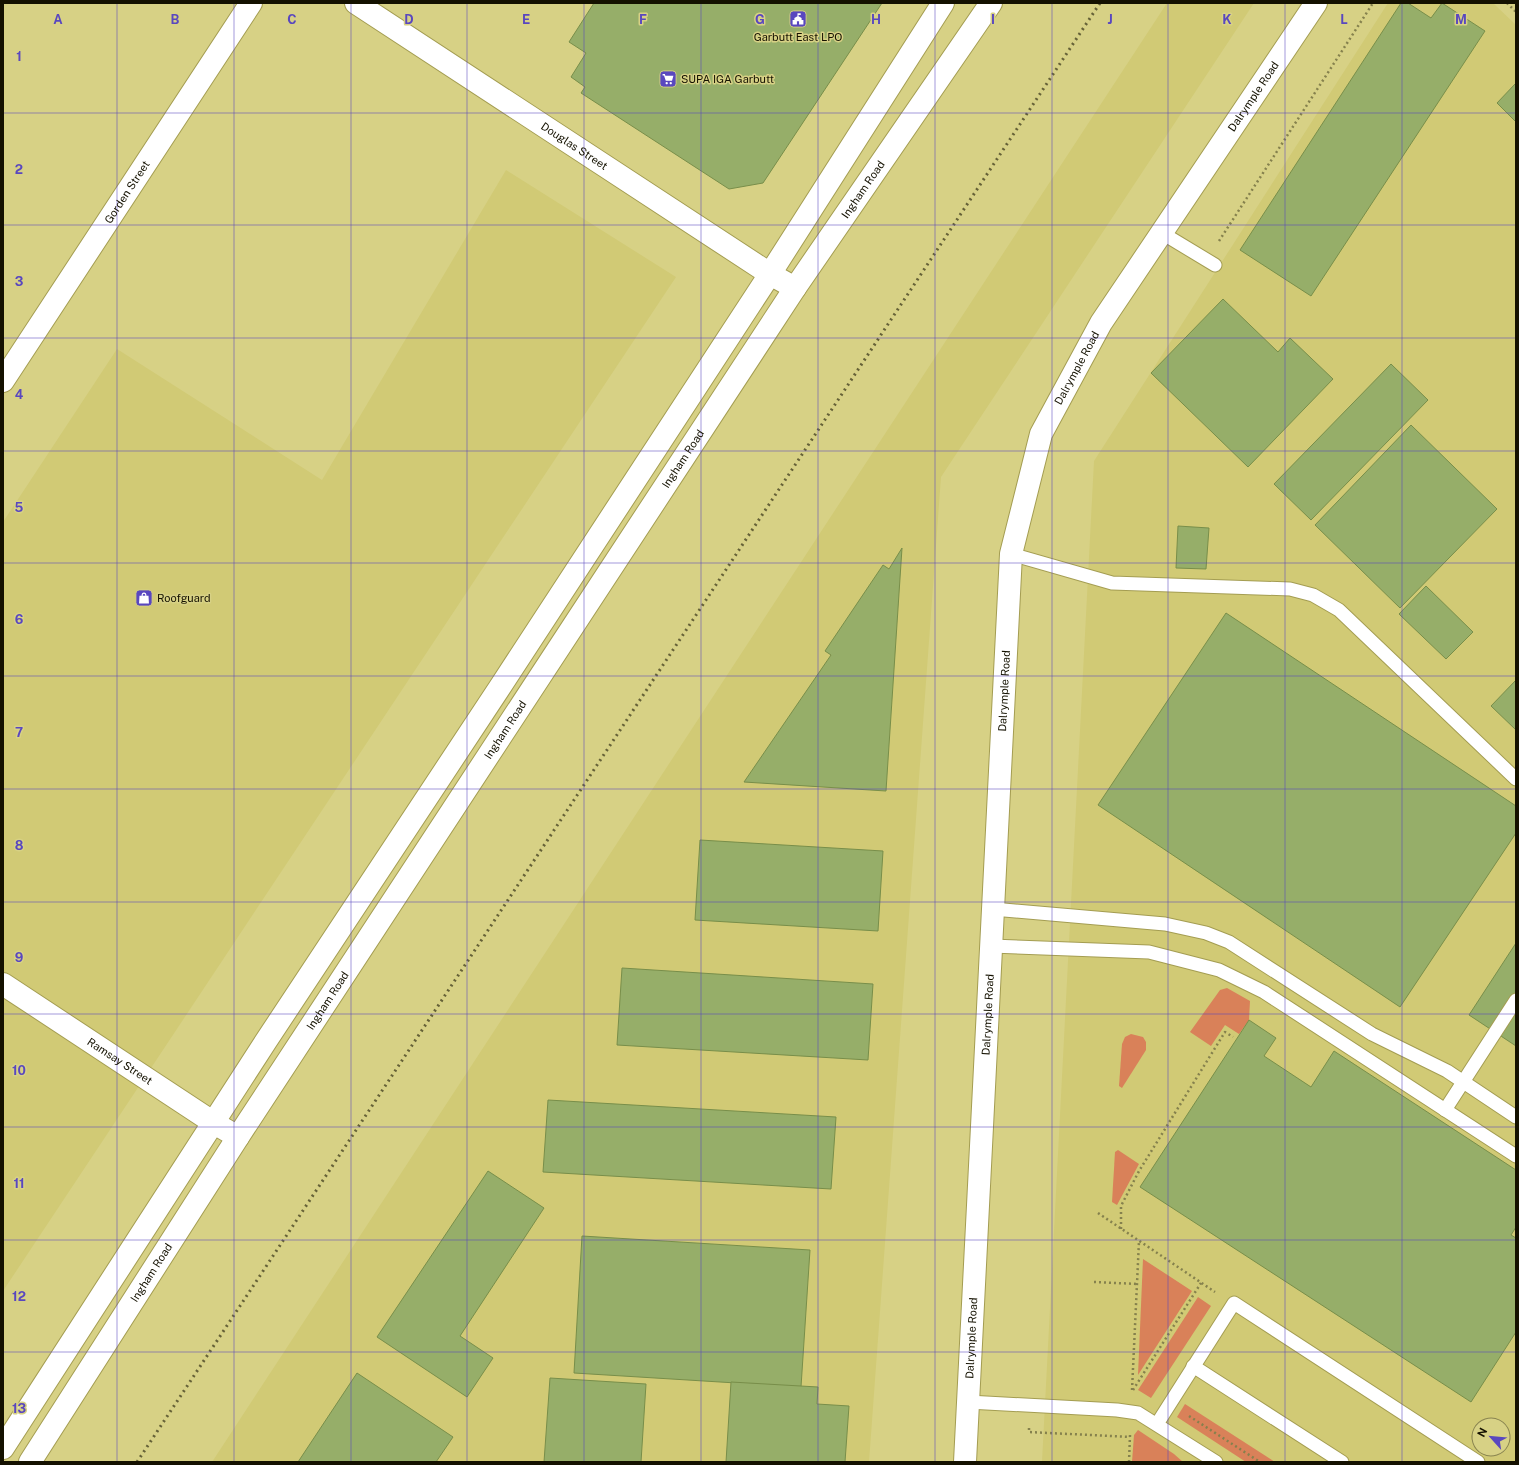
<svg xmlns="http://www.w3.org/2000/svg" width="1519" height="1465" viewBox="0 0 1519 1465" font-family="'Public Sans',sans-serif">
<rect width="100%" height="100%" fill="#d7d185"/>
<g fill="#d1ca75" fill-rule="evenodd">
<path d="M1167,3H1254L941,477L869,1462H212Z"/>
<path d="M1388,3H1493L1516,25V1462H1042L1094,461ZM1479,1425H1503V1449H1479Z"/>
<path d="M506,170L676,277L3,1291V522L117,349L322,480Z"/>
</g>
<g fill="#d98159">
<path d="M1227,988L1250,1001L1249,1020L1239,1034L1225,1025L1211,1046L1190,1032L1220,990Z"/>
<path d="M1131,1034L1143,1037L1146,1042V1050L1122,1088L1119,1086L1122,1044L1125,1037Z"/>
<path d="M1118,1150L1139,1164L1117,1205L1112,1202L1115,1152Z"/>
<path d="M1143,1259L1192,1291L1138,1375Z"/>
<path d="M1198,1297L1211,1306L1151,1398L1138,1390Z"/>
<path d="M1185,1404L1275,1462H1246L1177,1417Z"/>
<path d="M1138,1430L1174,1454L1183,1462H1132L1134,1435Z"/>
</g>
<g fill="#96ae69" stroke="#788e4a">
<path d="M594,3H882L763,183L729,189L581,93L585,87L571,77L586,53L569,42Z"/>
<path d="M1401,3H1408L1431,18L1442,3L1485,31L1311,296L1240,250Z"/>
<path d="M1516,83V122L1497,103Z"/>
<path d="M1223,299L1278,352L1290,338L1333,379L1248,467L1151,373Z"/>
<path d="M1391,364L1428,400L1311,520L1274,484Z"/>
<path d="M1411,425L1497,509L1400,608L1315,525Z"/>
<path d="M1178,526L1209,528L1206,569L1176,568Z"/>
<path d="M902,548L886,791L744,782L831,655L825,651L883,565L889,569Z"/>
<path d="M1426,586L1473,632L1446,659L1399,614Z"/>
<path d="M1226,613L1516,806V833L1400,1007L1098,805Z"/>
<path d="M1516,680V730L1491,706Z"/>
<path d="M700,840L883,851L878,931L695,920Z"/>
<path d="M1516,943V1046L1469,1015Z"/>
<path d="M622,968L873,984L868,1060L617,1045Z"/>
<path d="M1249,1020L1276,1038L1264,1056L1311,1087L1334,1051L1516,1170V1227L1511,1235L1516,1238V1332L1471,1402L1140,1187Z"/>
<path d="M548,1100L836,1117L831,1189L543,1172Z"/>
<path d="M488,1171L544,1208L460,1336L493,1358L467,1397L377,1337Z"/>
<path d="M582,1236L810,1250L801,1387L574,1373Z"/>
<path d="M357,1373L453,1437L436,1462H298Z"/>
<path d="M550,1378L646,1384L641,1462H544Z"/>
<path d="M731,1382L818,1387L817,1404L849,1406L845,1462H726Z"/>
</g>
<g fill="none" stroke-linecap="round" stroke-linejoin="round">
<g stroke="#a49d52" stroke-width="15">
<g id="lane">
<path d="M1162,233L1215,265"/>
<path d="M1011,554L1112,583L1290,589L1313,595L1339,610L1516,779"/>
<path d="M993,909L1165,924L1206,933L1229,942L1372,1034L1447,1071L1516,1117"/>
<path d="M991,946L1149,952L1219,970L1264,992L1516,1156"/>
<path d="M1445,1110L1516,1000"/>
<path d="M1193,1366L1342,1462"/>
<path d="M968,1402L1117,1410L1138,1413L1216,1462"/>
<path d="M1157,1424L1234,1303L1478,1462"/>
</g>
</g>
<g stroke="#a49d52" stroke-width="24">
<g id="street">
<path id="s1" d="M356,3L770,274L795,288"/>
<path id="s2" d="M3,381L251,3"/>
<path id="s3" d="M3,984L214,1123L238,1137"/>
<path id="s4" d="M965,1462L1011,554L1041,434L1101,323L1316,3"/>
</g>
</g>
<g stroke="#a49d52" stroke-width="24">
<g id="secondary">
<path d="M3,1448L266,1041L502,684L770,274L943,3"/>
<path id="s5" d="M30,1462L238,1137L795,288L991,3"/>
</g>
</g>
<g stroke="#85814d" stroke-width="2.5" stroke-dasharray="2 3" stroke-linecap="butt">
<path d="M1507,3L1516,12"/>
<path d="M1219,241L1373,3"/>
<path d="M1098,1213L1215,1292"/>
<path d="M1121,1229V1206L1139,1171L1225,1032L1233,1037"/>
<path d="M1094,1282L1138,1284"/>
<path d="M1132,1390L1139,1241"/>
<path d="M1133,1390L1201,1283"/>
<path d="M1189,1416L1260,1462"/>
<path d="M1029,1428V1432L1130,1437"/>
<path d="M1129,1462L1130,1435"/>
</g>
<use href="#lane" stroke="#fff" stroke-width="13"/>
<use href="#street" stroke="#fff" stroke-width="22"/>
<use href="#secondary" stroke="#fff" stroke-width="22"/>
<path stroke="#656137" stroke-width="3" stroke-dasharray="2 4" stroke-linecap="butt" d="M137,1462L1100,3"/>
</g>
<path fill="none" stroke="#5947bf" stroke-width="1" stroke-opacity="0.55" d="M117,3V1462M234,3V1462M351,3V1462M467,3V1462M584,3V1462M701,3V1462M818,3V1462M935,3V1462M1052,3V1462M1168,3V1462M1285,3V1462M1402,3V1462M3,113H1516M3,225H1516M3,338H1516M3,451H1516M3,563H1516M3,676H1516M3,789H1516M3,902H1516M3,1014H1516M3,1127H1516M3,1240H1516M3,1352H1516"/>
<defs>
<g id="civic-square" transform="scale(0.9)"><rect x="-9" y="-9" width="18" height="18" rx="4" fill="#5947bf" stroke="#d7d185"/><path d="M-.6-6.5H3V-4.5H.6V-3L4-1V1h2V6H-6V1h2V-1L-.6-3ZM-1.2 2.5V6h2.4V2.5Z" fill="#fff"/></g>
<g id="supermarket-square" transform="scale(0.9)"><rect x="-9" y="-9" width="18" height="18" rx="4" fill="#5947bf" stroke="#d7d185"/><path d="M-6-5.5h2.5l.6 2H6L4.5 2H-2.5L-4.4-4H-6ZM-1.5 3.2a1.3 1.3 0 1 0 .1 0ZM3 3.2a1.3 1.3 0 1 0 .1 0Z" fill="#fff"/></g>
<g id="shop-square" transform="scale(0.9)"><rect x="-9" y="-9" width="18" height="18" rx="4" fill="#5947bf" stroke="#d7d185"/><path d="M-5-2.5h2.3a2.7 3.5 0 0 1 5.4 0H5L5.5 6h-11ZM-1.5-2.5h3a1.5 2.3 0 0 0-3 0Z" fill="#fff"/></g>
</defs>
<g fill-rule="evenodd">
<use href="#civic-square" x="798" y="19"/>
<use href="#supermarket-square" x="668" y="79"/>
<use href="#shop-square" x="144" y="598"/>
</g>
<g text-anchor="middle" stroke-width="3" stroke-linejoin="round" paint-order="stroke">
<g font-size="11" fill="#141100" stroke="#d7d185" text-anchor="start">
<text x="798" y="41" text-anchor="middle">Garbutt East LPO</text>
<text x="681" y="83">SUPA IGA Garbutt</text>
<text x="157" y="602">Roofguard</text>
</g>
<g font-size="11" fill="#141100" stroke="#d7d185">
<text dy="4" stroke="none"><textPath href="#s4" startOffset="1432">Dalrymple Road</textPath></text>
<text dy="4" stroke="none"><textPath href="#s1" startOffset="261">Douglas Street</textPath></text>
<text dy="4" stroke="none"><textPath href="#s5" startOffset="1521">Ingham Road</textPath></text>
<text dy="4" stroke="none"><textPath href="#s2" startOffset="226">Gorden Street</textPath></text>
<text dy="4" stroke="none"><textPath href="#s4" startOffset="1108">Dalrymple Road</textPath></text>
<text dy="4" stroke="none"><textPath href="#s5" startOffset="1197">Ingham Road</textPath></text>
<text dy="4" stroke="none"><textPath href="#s4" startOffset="772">Dalrymple Road</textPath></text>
<text dy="4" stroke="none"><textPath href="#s5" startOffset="873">Ingham Road</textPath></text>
<text dy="4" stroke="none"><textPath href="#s5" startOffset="549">Ingham Road</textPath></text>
<text dy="4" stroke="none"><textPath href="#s4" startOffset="448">Dalrymple Road</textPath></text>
<text dy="4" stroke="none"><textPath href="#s3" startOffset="140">Ramsay Street</textPath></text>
<text dy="4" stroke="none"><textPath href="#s5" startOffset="225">Ingham Road</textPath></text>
<text dy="4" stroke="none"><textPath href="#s4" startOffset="124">Dalrymple Road</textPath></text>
</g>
</g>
<g font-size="13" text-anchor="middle" font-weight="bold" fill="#5947bf" stroke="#d7d185" stroke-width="3" stroke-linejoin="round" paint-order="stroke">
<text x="58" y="24">A</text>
<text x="175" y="24">B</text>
<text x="292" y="24">C</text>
<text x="409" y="24">D</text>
<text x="526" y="24">E</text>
<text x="643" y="24">F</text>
<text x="760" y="24">G</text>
<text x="876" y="24">H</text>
<text x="993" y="24">I</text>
<text x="1110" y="24">J</text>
<text x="1227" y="24">K</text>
<text x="1344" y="24">L</text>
<text x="1461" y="24">M</text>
<text x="19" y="61">1</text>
<text x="19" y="174">2</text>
<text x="19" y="286">3</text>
<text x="19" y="399">4</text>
<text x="19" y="512">5</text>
<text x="19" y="624">6</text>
<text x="19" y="737">7</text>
<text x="19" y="850">8</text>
<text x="19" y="962">9</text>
<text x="19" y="1075">10</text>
<text x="19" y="1188">11</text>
<text x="19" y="1301">12</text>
<text x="19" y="1413">13</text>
</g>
<rect width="1519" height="1465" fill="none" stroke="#141100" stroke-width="8"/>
<g transform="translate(1491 1437) rotate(297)"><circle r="19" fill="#d7d185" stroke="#898450"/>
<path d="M0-3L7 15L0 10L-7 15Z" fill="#5947bf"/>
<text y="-6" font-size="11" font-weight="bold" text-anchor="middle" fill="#141100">N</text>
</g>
</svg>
